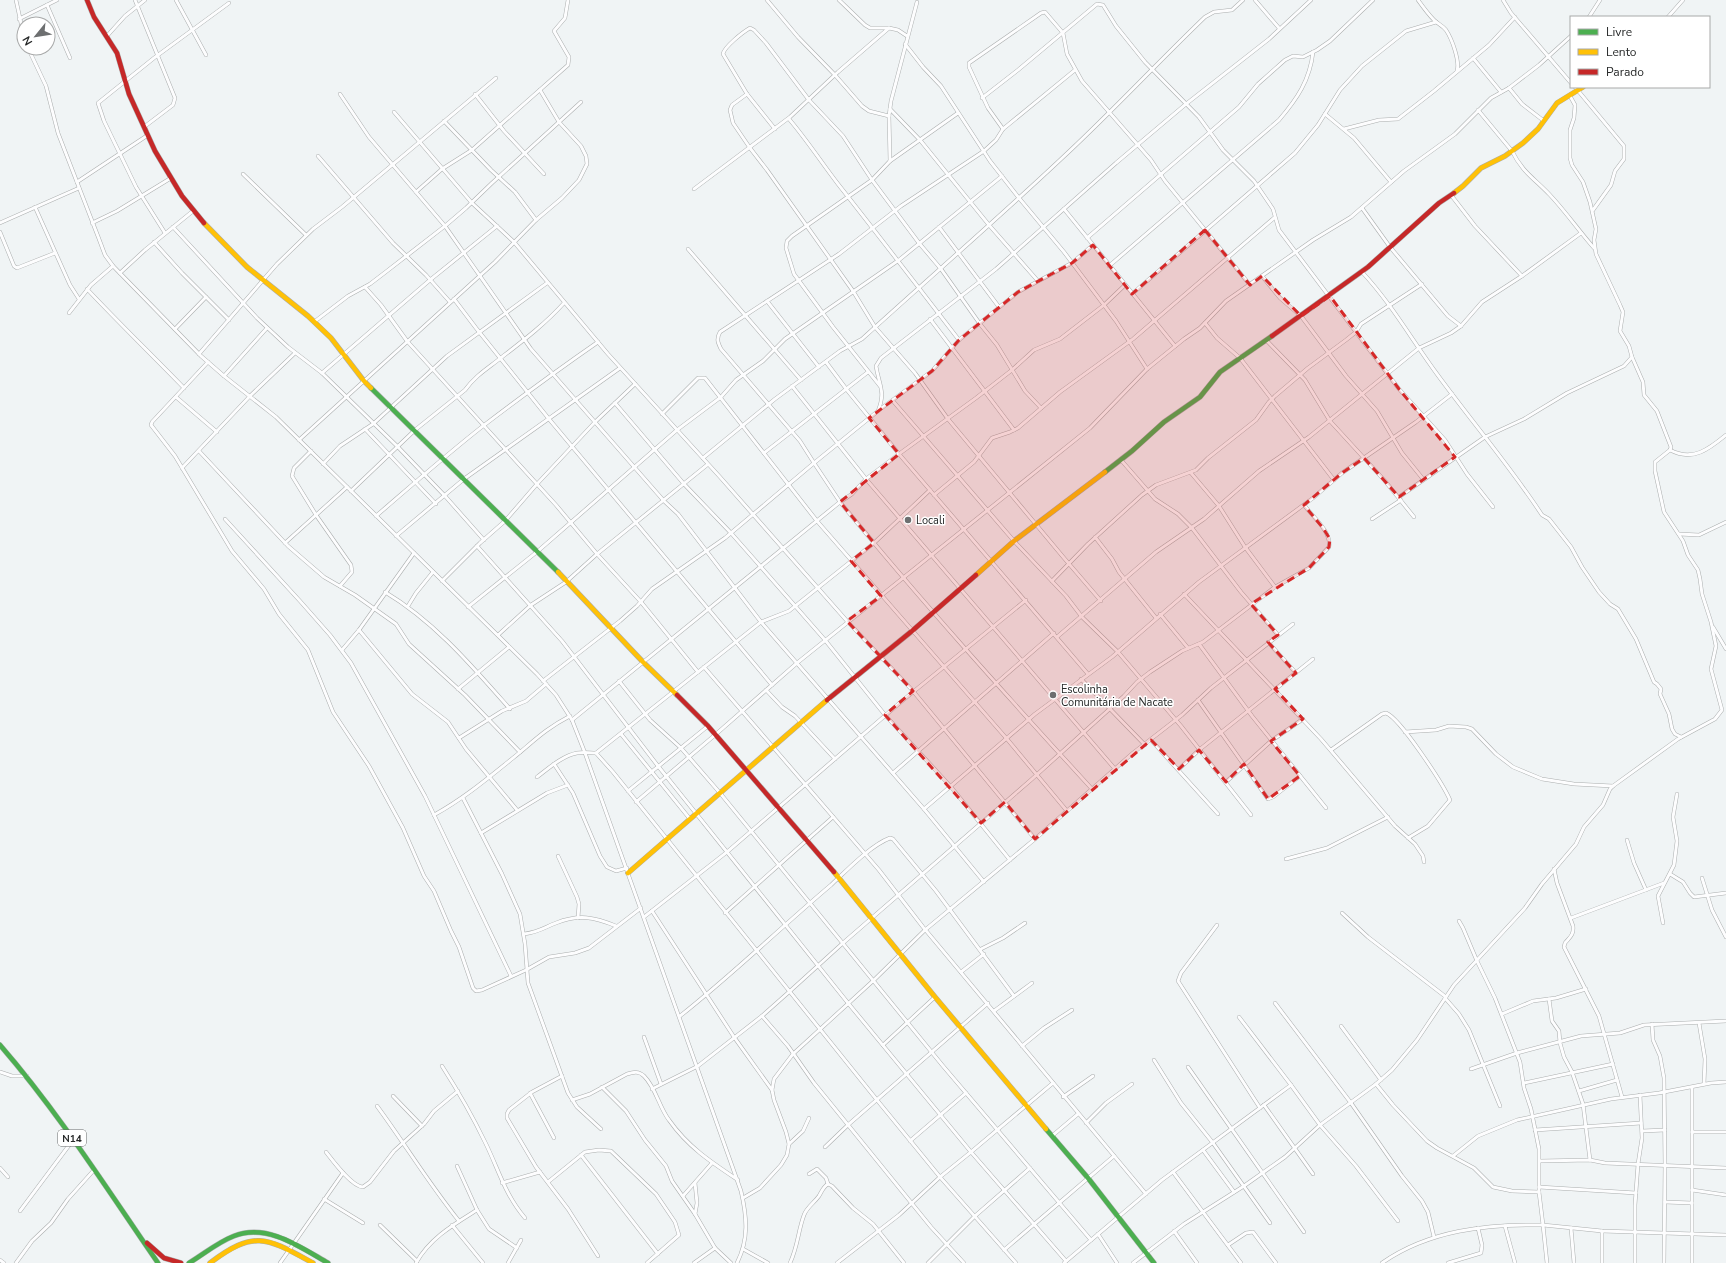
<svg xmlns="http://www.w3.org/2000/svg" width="1726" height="1263" viewBox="0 0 1726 1263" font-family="'Nunito Sans',sans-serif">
<rect width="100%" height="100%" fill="#f0f4f5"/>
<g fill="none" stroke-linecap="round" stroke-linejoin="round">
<g stroke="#abaeae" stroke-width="4">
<g id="street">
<path d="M16,0L24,37"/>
<path d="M135,0L175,98L173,105L144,127"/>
<path d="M176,0L206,55"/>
<path d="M767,0L798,37L835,75L862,106L869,111L889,116"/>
<path d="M839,0L865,25L870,28H889L898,30L907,36"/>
<path d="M1255,0L1279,28"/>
<path d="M1418,0C1423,7 1428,14 1434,20C1438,24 1442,25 1446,30C1452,39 1460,61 1457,71"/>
<path d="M1503,0L1511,13L1571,83"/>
<path d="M47,5L70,58"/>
<path d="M1589,17L1600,0"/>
<path d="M1668,17L1683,0"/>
<path d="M19,19L57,0"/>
<path d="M107,36L125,16L145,0"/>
<path d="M905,44L923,67L941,86L990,161L1019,198L1064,252L1116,321L1147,369"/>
<path d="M28,48L46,86L58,133L99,239L105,255L113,266L201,356L224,376L276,417L537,674L556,695L572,720L585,753L741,1191C747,1217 749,1239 737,1263"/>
<path d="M1473,58L1501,92"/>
<path d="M1575,87L1624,146V159L1615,171L1611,185L1593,210"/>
<path d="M1509,88L1522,104L1544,121"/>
<path d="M340,94L369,137L445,226L531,349L664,501L678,514L761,622L924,809L984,882"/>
<path d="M475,94L504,131L544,174"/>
<path d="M747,94L732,105L730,110L733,123L750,148L767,170L853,291L875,327L915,373L948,419L1064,558L1101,601"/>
<path d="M982,98L1018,70L1097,4L1103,5L1116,26L1145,62L1199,117L1223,150L1254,181L1273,209L1279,230L1399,389L1445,440L1467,474L1493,507"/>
<path d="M890,109L920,140L989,225L1038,281"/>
<path d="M1478,110L1512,151C1522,172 1535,179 1550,195C1566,212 1579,231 1594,248"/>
<path d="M394,112L472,203L514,242L608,354L720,477L847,621L913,691L1035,839"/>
<path d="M1325,114L1354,138L1391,182"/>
<path d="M789,119C807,140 821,162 838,184C879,236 919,288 959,340"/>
<path d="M444,121L491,170L515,192L536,220"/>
<path d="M775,129L747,94L723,54C724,47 743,32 750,28L754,30L766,43L809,100L843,136L872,180L919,243L941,269L980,324L997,345L1025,391L1041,408"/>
<path d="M1003,129L988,108L969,67V63L1041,13L1045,12L1063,33L1067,54L1082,81L1151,160L1165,181L1250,285"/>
<path d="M1344,129L1379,120L1398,119L1434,91L1489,45L1515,17"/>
<path d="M318,156L393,243L426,275L450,302"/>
<path d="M890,161L889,116L891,101L917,2"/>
<path d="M243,174L306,235"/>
<path d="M77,182L148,135"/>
<path d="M694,189L790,117L838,72L889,28"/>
<path d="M416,192L442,169L472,150L568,65L569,57L554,31L565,18L568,0"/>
<path d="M1451,195L1475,226L1522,276"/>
<path d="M35,207L70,285L79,299"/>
<path d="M1362,208L1390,247L1448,316L1461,326"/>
<path d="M1064,209L1175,346"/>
<path d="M0,223L79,188"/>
<path d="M92,223L117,211L171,178"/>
<path d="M173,227L257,318L288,347L322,373L397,446L445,496L484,540"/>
<path d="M939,227L999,307"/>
<path d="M0,232L14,266L17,268L55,253"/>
<path d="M165,233L136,187L104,121L98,103L154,58L229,3"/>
<path d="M1087,238L1239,107L1258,84L1285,60L1293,56L1303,57L1317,50L1330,41L1373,0"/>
<path d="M154,242L182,273L229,320"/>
<path d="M688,249L801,380"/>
<path d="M1109,266L1279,120C1297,99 1310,80 1313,52"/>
<path d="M1362,272C1391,303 1412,340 1437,374C1472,422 1510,466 1542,515L1549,519L1571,547L1582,567L1599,592L1610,604L1618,609L1636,639L1654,682L1657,684L1661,689L1660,694L1669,714L1672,729L1675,734L1681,737"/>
<path d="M120,273L145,250L193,211"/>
<path d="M1262,276L1280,298L1301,316L1346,376L1377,411L1402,453L1423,479"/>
<path d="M365,287L381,305L407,341L556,505L597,554L641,602L698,672"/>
<path d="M87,289C119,323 152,355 184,388"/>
<path d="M1132,294L1295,153L1318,125L1340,90L1362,66L1406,31L1436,22"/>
<path d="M454,299L476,328L549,419L772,685"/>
<path d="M767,301L819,367"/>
<path d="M69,313L91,285L113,266"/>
<path d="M930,319L1014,430"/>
<path d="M314,322L348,296L370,284L387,271L445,226L466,208L492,183L581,102"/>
<path d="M1205,323L1217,338L1240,358L1334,480"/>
<path d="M175,329L206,297"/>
<path d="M1266,340L1305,380L1330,421L1385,481L1414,517"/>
<path d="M199,354L277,264L313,229L342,207L496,78"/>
<path d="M208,362L152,422L151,425L175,456L232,551L264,589L279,614L308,650L333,712L369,766L403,828L424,876L434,891L451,931L459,947L473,988L476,991L482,990L526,970L549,957L575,953L589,948L641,908"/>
<path d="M826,362L847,390L899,454L1088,674"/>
<path d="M322,373L430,280L497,226"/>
<path d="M224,376L267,328"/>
<path d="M792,386L866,479L1115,769"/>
<path d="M880,386L833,327L794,274L786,248L787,241L792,236L872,180L890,161L958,113"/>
<path d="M176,397L217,432"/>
<path d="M893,401L1014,541L1066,596L1082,617L1118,652L1181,726L1251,815"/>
<path d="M615,403L684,484L731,533L761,567L825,640L885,715L951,787L1010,860"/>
<path d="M879,410L932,371L959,340L1018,292L1072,263L1093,245"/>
<path d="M662,414L698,378H705L817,521L1007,739L1067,811"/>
<path d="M365,429L436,504"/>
<path d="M299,440L495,262L536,220L562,198L579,180L587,164L586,156L581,146L559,122L540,90"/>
<path d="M1670,450C1693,462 1709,449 1726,435"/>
<path d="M199,451L288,546L324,577L355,595L396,624L409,644L465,695L520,752"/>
<path d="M311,451L294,468L292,476L316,515L351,565L352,572L340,586"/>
<path d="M764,453L868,372"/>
<path d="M703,458L775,399L840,351L862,339C928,279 995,221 1060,160C1110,114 1156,64 1205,17L1214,12L1232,10L1243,0"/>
<path d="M1121,460L1155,499L1178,514L1192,528L1241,592L1278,635"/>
<path d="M323,464L340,446L373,424L447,356L547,283"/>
<path d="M182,468L250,396L295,353"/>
<path d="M1191,473L1219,506L1245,547L1275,587"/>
<path d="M351,491L415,430L465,390C476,375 487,369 502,357C524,340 545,324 564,303"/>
<path d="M934,495L974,462L992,438L1010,432L1018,428L1060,392L1133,339L1274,218"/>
<path d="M1399,497L1485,437L1524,419L1567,393L1624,366L1632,357"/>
<path d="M376,516C411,486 446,455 483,426C521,397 559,369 598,342"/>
<path d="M225,519L300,601L330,635L351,663L425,796L511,976"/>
<path d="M1372,519L1401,500"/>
<path d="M1679,534L1699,535L1726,522"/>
<path d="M396,536L464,479L620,368"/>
<path d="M1095,537L1112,559L1119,572L1156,618"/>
<path d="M285,543L347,487"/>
<path d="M477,546L562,641L658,766L848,1003L971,1152L1066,1261"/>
<path d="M442,581L480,543L505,521L537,484L595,422L635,384"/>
<path d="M1052,581L1088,544L1142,495L1156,485L1196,470L1208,458L1256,420L1269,402L1275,396L1308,368L1346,340L1356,332L1361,324L1422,284"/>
<path d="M385,592C435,622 472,666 510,709"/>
<path d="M1184,594L1321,739L1395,826L1415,844L1423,856L1424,862"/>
<path d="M408,606L416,593L433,572"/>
<path d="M468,607L538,551L677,430L721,397L736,380L763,361L785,339L899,260L1002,176"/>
<path d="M1160,614L1188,648"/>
<path d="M1713,627L1726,649"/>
<path d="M359,630L412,694L448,722L466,749L517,810"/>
<path d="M498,635L531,605L566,582L597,554L707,465"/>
<path d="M1057,637L1156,552L1204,519L1259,471L1309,437L1419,348L1451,333L1461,326L1482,302L1522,276L1581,233"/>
<path d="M1268,642L1296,673"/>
<path d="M1199,644L1252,716L1326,808"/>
<path d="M342,650L359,630L414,553"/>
<path d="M704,667L879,870L923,927L1146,1194"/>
<path d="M1081,679L1145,745"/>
<path d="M543,681L620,621L637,606L652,589L725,538L814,463L800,441L721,349C718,343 716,339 720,332L839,254L901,206L984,151L996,140L1003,129L1075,70"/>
<path d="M619,681L650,720L681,748L720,793L943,1066L1091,1240"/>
<path d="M458,689L509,647"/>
<path d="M766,690L782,707L795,716L835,759"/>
<path d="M1198,700L1268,799L1273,797L1300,776"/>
<path d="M572,720L840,502L814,463L878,411C886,392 879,385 876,366L881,358L996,269L1116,163L1186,104L1269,39L1311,0"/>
<path d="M1405,732L1436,730L1449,726L1466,727L1472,729L1496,754L1513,767L1542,779L1574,784L1613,786L1678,739L1715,719L1722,710L1711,669L1716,646L1711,622L1702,594L1700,579L1698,570L1688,555L1683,541L1664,512L1655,471V462L1670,450L1671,447L1657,411L1644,395L1643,382L1632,357L1629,346L1620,331L1623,312L1620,305L1596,254L1594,240L1596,229L1590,202L1583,182L1572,165L1570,158V130L1574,118L1575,105L1570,96"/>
<path d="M621,734L690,819"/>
<path d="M459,738L502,711L526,701L546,684"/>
<path d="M1151,740L1218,814"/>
<path d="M1331,750L1382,714L1386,713C1400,718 1443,784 1450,800L1428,826L1408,838"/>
<path d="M596,753L613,772L877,1100L940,1177L1016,1263"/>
<path d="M554,764L573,793L600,856L607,867L616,871L627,868"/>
<path d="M1179,769L1199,750L1313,659"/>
<path d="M893,773L1054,633"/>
<path d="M537,777C549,768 562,756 577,753C583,752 590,753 596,753L761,622L789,611L874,543L930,490"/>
<path d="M1226,782L1271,741L1303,719"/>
<path d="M1092,789C1006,695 921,601 840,502L852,494L866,479L899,454L976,398L1012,370L1034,350L1060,339L1104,305L1125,285"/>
<path d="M628,791L708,726"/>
<path d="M463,798L502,874L520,914L525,944L528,983L568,1093L577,1107L601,1129"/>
<path d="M636,802L715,735L797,663L1090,428L1147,369L1184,339L1200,328L1226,301L1313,240L1351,217L1404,171L1455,134L1491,98L1509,88L1539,65L1571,36"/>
<path d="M924,809L1035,714L1112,657L1199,582L1313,498L1342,473L1416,422L1452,394"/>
<path d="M434,815C463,799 487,779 513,758C534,741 545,729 570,716"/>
<path d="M481,833L547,793L568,785"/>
<path d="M1627,840L1634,863L1646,890"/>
<path d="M558,856L577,897L579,904L578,918"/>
<path d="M1286,859L1327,848L1388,817"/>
<path d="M1554,869L1557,883L1573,926C1574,935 1570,937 1565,943L1564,947L1599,1016L1622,1097"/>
<path d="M1670,874L1683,882L1690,893L1694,897L1726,893"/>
<path d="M1702,878L1712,910L1726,937"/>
<path d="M652,911L734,1037L772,1090"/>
<path d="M725,913L833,817"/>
<path d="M1342,913L1368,937L1446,997"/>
<path d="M644,917L727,852L902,701L1026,600"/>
<path d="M1571,918L1664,883"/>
<path d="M1459,921L1463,928L1477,961L1495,998L1520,1062L1524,1088L1531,1109L1539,1149V1192"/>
<path d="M1663,923L1658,896L1674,865L1677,841L1673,817L1677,794"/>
<path d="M1217,925L1181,973L1178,981L1260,1108"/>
<path d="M524,934C539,932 543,928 556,923C579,914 594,917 616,926"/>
<path d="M981,949L1003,938L1025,923"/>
<path d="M961,972L984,954"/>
<path d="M1445,998L1459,1014L1469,1030L1500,1106"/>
<path d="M1549,999L1552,1021L1559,1031L1560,1043L1564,1057L1572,1072L1583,1104L1590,1160"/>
<path d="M1275,1003L1351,1103L1402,1176L1422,1201L1428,1212L1434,1237"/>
<path d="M994,1011L1032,983"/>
<path d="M1502,1014L1533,1001L1556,998L1586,989"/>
<path d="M680,1016C732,975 780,928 831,885C846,871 871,845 890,838L893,839L936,891L1014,996"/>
<path d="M762,1016L788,1046L814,1083L931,1227L964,1263"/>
<path d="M1239,1017L1291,1085"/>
<path d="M1699,1023L1705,1059L1704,1084"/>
<path d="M1652,1024L1653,1040L1660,1056L1664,1078L1665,1165L1664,1263"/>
<path d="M1341,1026L1381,1080"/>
<path d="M644,1037L661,1084"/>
<path d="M883,1045L935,997"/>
<path d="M1022,1046L1044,1028L1072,1010"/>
<path d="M1154,1060L1181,1103L1213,1143L1270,1223"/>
<path d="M442,1066C458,1091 472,1115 485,1142C498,1168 505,1195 525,1218"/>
<path d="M1188,1067L1304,1232"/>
<path d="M1471,1069L1517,1053L1581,1036L1620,1033L1644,1025L1726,1021"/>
<path d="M0,1072L12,1076H27"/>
<path d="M562,1076L532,1092L509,1110L507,1114V1118L536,1167L568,1209L598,1256"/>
<path d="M1524,1083L1613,1064"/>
<path d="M1376,1084L1393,1105L1427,1141L1437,1148L1474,1168L1493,1187L1512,1191L1539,1192L1543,1225L1602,1231L1726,1235"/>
<path d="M602,1087L626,1111L645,1140L666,1166L672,1181L695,1214L715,1248L731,1263"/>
<path d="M1692,1088V1263"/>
<path d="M652,1089L698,1066L762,1016L789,992L843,943L1032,779L1124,696L1137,682L1150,672L1182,651L1203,642L1275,587L1309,568L1329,547C1332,532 1312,516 1304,505"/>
<path d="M1579,1091L1617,1080"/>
<path d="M530,1093L554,1138"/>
<path d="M393,1096L422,1126"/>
<path d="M1063,1097L1093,1076"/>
<path d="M572,1100L590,1094L627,1074C634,1072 639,1071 644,1076C656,1088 659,1107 669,1120C688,1147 711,1162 738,1180"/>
<path d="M1264,1105L1313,1174"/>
<path d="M377,1106C405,1144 429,1184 459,1221"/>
<path d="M1086,1123L1106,1103L1132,1084"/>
<path d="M1535,1130L1641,1123"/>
<path d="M1642,1131L1665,1130"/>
<path d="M1692,1132H1726"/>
<path d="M1052,1136L1078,1114"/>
<path d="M910,1141L966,1093"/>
<path d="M789,1144L803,1131L809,1118"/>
<path d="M825,1147L849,1124L988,1003"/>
<path d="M1203,1150L1234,1192"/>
<path d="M326,1152C333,1161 352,1187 363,1187L370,1182L394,1151L424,1124L434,1111L458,1091"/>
<path d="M581,1155L658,1254"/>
<path d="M1453,1156L1478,1136L1517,1120L1611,1099L1659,1093L1711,1083L1726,1082"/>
<path d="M1540,1161L1590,1160L1605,1163L1726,1168"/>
<path d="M457,1166L477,1210L489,1229L517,1248"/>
<path d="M0,1168L8,1177"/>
<path d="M1173,1172L1241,1263"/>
<path d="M809,1174L817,1169L826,1178L828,1184L832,1186L853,1208L873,1224L904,1263"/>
<path d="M548,1182L585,1152L599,1150L611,1151L656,1194L675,1222L679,1235L647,1263"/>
<path d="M502,1183L540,1172"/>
<path d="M695,1183L697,1203L695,1214"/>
<path d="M1539,1187L1636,1193"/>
<path d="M1692,1190L1726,1195"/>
<path d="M683,1196L712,1163"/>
<path d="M743,1198L760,1188L781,1165L787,1155L789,1144L786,1132L774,1100L772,1090L774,1079L793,1054L874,980L925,930L1035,839L1133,753L1182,715L1211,688L1293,624"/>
<path d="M324,1199L363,1223"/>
<path d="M1665,1202L1692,1203"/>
<path d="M20,1211L73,1140"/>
<path d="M380,1225L417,1261"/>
<path d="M452,1225L483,1263"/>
<path d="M1505,1226L1515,1263"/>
<path d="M1571,1228L1574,1263"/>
<path d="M1174,1231L1197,1263"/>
<path d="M1602,1231V1263"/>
<path d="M1098,1234L1117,1263"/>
<path d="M1228,1245L1246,1233L1253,1232L1276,1263"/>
<path d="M743,1249L768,1263"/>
<path d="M1004,1250L1114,1156"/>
<path d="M0,1260L4,1263"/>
<path d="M16,1263L32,1241L51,1223L68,1199L94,1170"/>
<path d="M280,1263L343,1173"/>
<path d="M416,1263C430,1238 453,1225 477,1210"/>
<path d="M508,1263L521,1240"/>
<path d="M694,1263L715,1248"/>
<path d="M790,1263C798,1246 798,1231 804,1215C807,1207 814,1203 819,1196C822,1191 823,1187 828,1184"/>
<path d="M837,1263L899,1215L940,1177L971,1152L1053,1083"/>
<path d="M928,1263L975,1216L1030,1168"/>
<path d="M1064,1263L1162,1180L1291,1085L1320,1125L1376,1084L1392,1070L1417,1040L1454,985L1525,908L1542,884L1576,844L1584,827L1603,805L1610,789L1613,786"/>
<path d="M1133,1263L1184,1224L1244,1186L1285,1157L1320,1125L1356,1166L1398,1221"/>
<path d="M1382,1263C1429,1230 1487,1224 1543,1225L1547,1263"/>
<path d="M1448,1263L1481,1253L1482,1245L1478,1228"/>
<path d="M1635,1263V1205L1638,1164L1642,1138L1640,1095"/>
</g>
</g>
<g stroke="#abaeae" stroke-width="5.5">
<g id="fast">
<path d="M371,388L558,572"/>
<path d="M1105,472L1132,451L1164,422L1200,397L1220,372L1272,336"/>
<path d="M0,1045C59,1113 107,1189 158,1263"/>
<path d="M1046,1129L1088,1178L1154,1263"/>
<path d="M189,1263C204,1254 218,1242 234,1236C267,1223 300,1247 328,1263"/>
</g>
</g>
<g stroke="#abaeae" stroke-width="5.5">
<g id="slow">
<path d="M1454,193L1463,186L1481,168L1505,156L1523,143L1538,129L1557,103L1583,87"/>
<path d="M204,223L247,267L308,316L331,338L364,381L371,388"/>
<path d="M558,572L643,662L677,695"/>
<path d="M976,575L1014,541L1105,472"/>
<path d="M834,872L935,997L1046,1129"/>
<path d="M628,873L827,700"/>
<path d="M210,1263C255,1229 267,1238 313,1263"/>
</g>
</g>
<g stroke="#abaeae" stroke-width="5.5">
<g id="jam">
<path d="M87,0L94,17L117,53L129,94L155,151L182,196L204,223"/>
<path d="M1272,336L1368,267L1439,203L1454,193"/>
<path d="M677,695L708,726L834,872"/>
<path d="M827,700L912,631L976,575"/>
<path d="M147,1243L164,1258L181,1263"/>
</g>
</g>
<use href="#street" stroke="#fdfdfe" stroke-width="3"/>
<use href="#fast" stroke="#4caf50" stroke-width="4.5"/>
<use href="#slow" stroke="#ffc107" stroke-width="4.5"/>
<use href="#jam" stroke="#c62828" stroke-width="4.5"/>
</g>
<path fill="#d62828" fill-opacity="0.2" stroke="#d62828" stroke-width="3" stroke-dasharray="8 5" stroke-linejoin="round" d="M1205,230L1250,285L1262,276L1301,316L1330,296L1399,389L1455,457L1399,497L1364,458L1342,473L1304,505L1323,528L1330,539L1329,547L1309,568L1251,604L1278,635L1268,642L1296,673L1275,689L1303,719L1271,741L1300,776L1268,799L1244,764L1226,782L1199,750L1179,769L1151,740L1035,839L1005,802L981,823L885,715L913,691L847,621L881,596L851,561L874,543L840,502L899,454L869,418L932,371L959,340L1018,292L1072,263L1093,245L1132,294Z"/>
<g fill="#6d6f70" stroke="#fff" stroke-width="1.5">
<circle cx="908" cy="520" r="4"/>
<circle cx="1053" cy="695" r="4"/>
</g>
<g text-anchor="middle" stroke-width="3" stroke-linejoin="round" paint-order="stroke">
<rect fill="#fff" stroke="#676868" stroke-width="1" x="58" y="1130" width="28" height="16" rx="3"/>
<g font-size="10" font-weight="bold" fill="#262828">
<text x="72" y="1142">N14</text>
</g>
<g font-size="11" fill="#262828" stroke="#fff" text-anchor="start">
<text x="916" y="524">Locali</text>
<text x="1061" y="693">Escolinha<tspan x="1061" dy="13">Comunitária de Nacate</tspan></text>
</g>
</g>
<rect x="1570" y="16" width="140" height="72" fill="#ffffff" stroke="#a8a9a9"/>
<rect x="1578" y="29" width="20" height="6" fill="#4caf50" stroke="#a8a9a9"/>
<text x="1606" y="36" font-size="12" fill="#262828">Livre</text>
<rect x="1578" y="49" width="20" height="6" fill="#ffc107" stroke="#a8a9a9"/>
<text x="1606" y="56" font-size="12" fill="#262828">Lento</text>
<rect x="1578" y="69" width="20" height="6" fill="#c62828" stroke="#a8a9a9"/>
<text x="1606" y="76" font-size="12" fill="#262828">Parado</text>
<g transform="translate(36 36) rotate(240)"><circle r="19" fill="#ffffff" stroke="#a8a9a9"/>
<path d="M0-3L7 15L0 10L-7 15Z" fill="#6d6f70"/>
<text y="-6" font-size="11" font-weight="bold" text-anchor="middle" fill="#262828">N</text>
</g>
</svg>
